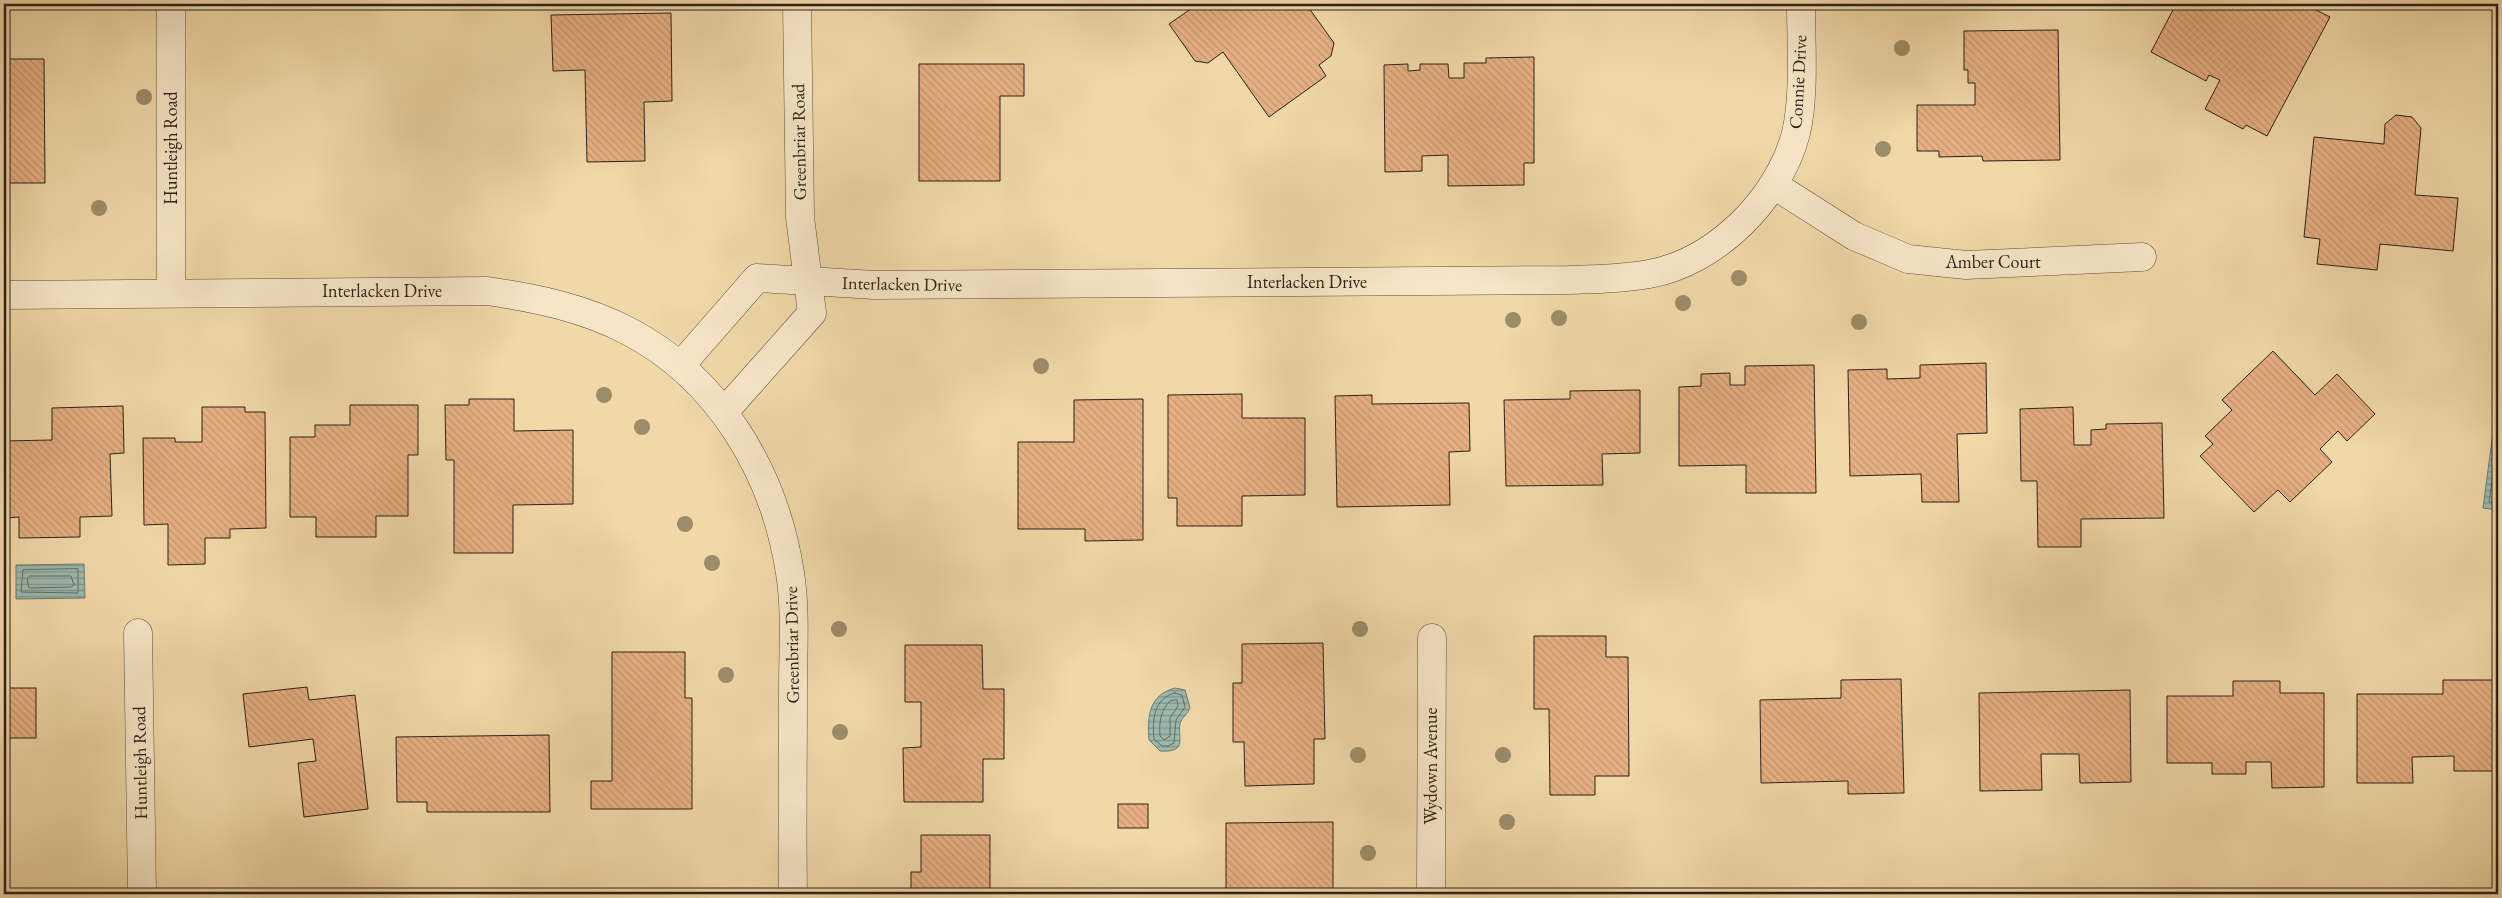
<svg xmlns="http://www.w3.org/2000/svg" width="2502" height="898" viewBox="0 0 2502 898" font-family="'EB Garamond',serif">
<defs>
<pattern id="water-rules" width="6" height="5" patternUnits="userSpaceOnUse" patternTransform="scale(1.25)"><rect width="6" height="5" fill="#9cb9af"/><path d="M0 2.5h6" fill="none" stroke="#7f968d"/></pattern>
<pattern id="building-back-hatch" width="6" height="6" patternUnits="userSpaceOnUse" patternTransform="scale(1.25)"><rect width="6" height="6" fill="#e7b084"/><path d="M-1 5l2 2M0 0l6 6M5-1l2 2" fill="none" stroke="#c69771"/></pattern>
</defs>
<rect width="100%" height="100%" fill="#f1d8a9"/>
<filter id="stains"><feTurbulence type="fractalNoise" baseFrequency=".004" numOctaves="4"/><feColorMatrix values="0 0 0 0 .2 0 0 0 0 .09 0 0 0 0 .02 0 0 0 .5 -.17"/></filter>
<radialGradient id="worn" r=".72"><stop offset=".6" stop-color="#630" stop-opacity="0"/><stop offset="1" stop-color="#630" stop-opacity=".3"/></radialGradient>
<g fill="url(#water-rules)" stroke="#6f7c71">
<path d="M2493,432L2498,433V510L2483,508Z"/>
<path d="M84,564L85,598L16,599V565Z"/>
<path d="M1175,688L1185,690L1190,708C1188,713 1183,717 1181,721C1175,735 1191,753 1160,751L1149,740C1147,716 1149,695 1175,688Z"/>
</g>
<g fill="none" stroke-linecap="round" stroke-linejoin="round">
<g stroke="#646d62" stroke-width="1">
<path d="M2498,438L2489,502L2498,505"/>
<path d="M78,569V593L21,592L23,570Z"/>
<path d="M30,576H71L74,585L71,587L29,588L27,579Z"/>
<path d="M1175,693L1182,695L1185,707L1176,720L1174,743L1168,746H1162L1154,739C1152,720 1154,698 1175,693Z"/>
<path d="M1177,700L1178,706L1170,718V736L1164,740L1160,736C1159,723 1160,711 1170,701Z"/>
</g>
</g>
<g fill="url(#building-back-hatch)" stroke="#2c2115">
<path d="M1198,4H1306L1334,43L1331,56L1319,65L1326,76L1269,117L1223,52L1208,63L1195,61L1169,24Z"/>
<path d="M2176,4H2258L2263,6L2264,4H2287L2295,8L2297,4H2304L2330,17L2267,136L2246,125L2243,129L2205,109L2220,80L2209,75L2206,81L2151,52Z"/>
<path d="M671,13L672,101L644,102L645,161L587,162L585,70L553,71L551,15Z"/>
<path d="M2058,30L2060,160L1983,161L1982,156L1939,157V151H1917V105H1975V83H1968V70H1964V31Z"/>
<path d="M1534,57V163H1524V185L1448,186V155L1422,156V171L1385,172L1384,65L1408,64V71L1420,70V64H1448L1449,78H1464V63H1486V58Z"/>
<path d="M4,59H44L45,183H4Z"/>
<path d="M919,64H1024V96H1000V181H919Z"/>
<path d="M2396,115L2412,117L2421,128L2415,195L2458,198L2453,251L2380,244L2377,270L2317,264L2320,239L2304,237L2314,137L2384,144L2385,124Z"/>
<path d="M2273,351L2315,395L2337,374L2375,414L2347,441L2338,431L2320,449L2332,462L2290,502L2278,490L2254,512L2200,456L2213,444L2205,436L2232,410L2222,400Z"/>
<path d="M1986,363L1987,433L1957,434L1959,502H1922L1921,474L1850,476L1848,370L1887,369V379L1920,378V365Z"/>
<path d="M1814,365L1816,493H1746V465L1679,466V387L1701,386V374L1730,373V385H1745V366Z"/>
<path d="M1640,390V453L1602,454L1603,485L1506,486L1504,400L1570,399V391Z"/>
<path d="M1242,394V418H1305V495L1242,496V526H1177V498H1168V395Z"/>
<path d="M1372,395V404L1469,403L1470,451L1449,452L1450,505L1337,507L1335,396Z"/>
<path d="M469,399H514V431L573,430V504L513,505V553H454V460H446L445,405H469Z"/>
<path d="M1143,399V540L1085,541V529H1018V442H1074V400Z"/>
<path d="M350,405H418V455H408V516H376V537H316V517H290V437H315V425H350Z"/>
<path d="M123,406L124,453L110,454L112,516L80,517V537L19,538V517L4,518V441L52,440V408Z"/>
<path d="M202,407H245V412H265L266,528L230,529V538H205V564L168,565V524L144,525L143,438H175V442H202Z"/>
<path d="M2073,407L2074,445H2091V430L2106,429V424L2162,423L2164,518L2081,519V547H2038L2037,481H2021L2020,409Z"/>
<path d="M1534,636H1606V657H1628L1629,776H1595V795H1550L1549,709H1534Z"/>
<path d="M1323,643L1325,739H1314V784L1245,786L1244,742H1233V683H1242V644Z"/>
<path d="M905,645H982L983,689H1004V759H983V802H904L903,748L921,747V702H905Z"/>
<path d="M612,652H685V698H692V809H591V781H612Z"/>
<path d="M1901,679L1904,793L1848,794V781L1761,783L1760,700L1841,698V680Z"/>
<path d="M2443,680H2498V771H2454V756L2412,757L2413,783H2357V694H2443Z"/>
<path d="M2233,681H2280V693H2324V787L2272,788L2271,762H2246V774H2212V763H2167V696H2233Z"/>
<path d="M307,687L309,700L355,695L368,809L304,817L298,763L316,761L313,739L249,747L243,694Z"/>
<rect x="4" y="688" width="32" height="50"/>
<path d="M2130,690L2131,782L2080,783L2079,754H2041L2042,790L1980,791L1979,693Z"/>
<path d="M549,735L550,812H427V802H397L396,737Z"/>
<rect x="1118" y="804" width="30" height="24"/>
<path d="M1333,822V894L1226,893V823Z"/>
<path d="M921,835H990V894H911V872H921Z"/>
</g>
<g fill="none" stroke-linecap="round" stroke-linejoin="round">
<g stroke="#5d4f3a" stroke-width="29">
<g id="minor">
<path d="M171,4V293"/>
<path d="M1774,185L1854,236L1908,259L1966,265L2142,257"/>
<path d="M4,295L487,291C536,298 584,308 628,331C719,378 775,474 790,573C796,610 793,651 793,689C793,757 792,826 793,894"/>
<path d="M681,365L757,278L875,285L1569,280C1596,279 1623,279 1649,274C1716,262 1779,199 1796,133C1805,94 1801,44 1801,4"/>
<path d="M724,412L812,313L800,217L797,4"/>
<path d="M138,633L142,894"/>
<path d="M1431,894L1432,638"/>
</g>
</g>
<use href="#minor" stroke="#f6e6c7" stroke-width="28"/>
</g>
<g fill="#9c8d6a">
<circle cx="1902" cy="48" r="8"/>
<circle cx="144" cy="97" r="8"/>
<circle cx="1883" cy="149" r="8"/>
<circle cx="99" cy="208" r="8"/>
<circle cx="1739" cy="278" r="8"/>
<circle cx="1683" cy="303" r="8"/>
<circle cx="1559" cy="318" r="8"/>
<circle cx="1513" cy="320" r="8"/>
<circle cx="1859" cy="322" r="8"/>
<circle cx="1041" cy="366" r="8"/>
<circle cx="604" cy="395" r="8"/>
<circle cx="642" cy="427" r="8"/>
<circle cx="685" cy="524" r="8"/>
<circle cx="712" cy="563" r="8"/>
<circle cx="839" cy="629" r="8"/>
<circle cx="1360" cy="629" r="8"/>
<circle cx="726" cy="675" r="8"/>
<circle cx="840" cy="732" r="8"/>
<circle cx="1358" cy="755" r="8"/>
<circle cx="1503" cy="755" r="8"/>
<circle cx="1507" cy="822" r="8"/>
<circle cx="1368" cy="853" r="8"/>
</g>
<g text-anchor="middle" stroke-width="5" stroke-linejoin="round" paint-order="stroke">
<g font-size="18" fill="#2c2115" stroke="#f6e6c7">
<text transform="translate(1798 82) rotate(-87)" y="6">Connie Drive</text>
<text transform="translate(799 142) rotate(-91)" y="6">Greenbriar Road</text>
<text transform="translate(171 148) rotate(-90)" y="6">Huntleigh Road</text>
<text x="1993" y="268">Amber Court</text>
<text x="1307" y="288">Interlacken Drive</text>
<text transform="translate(902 284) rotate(1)" y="6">Interlacken Drive</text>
<text x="382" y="297">Interlacken Drive</text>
<text transform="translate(792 645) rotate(-91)" y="6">Greenbriar Drive</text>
<text transform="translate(140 763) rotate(-91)" y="6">Huntleigh Road</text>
<text transform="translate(1431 766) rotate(-90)" y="6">Wydown Avenue</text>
</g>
</g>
<rect width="2502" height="898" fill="none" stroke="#f1d8a9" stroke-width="20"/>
<rect x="5" y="5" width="2492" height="888" fill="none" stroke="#2c2115" stroke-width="2.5"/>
<rect x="10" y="10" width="2482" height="878" fill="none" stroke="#2c2115"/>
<rect width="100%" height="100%" filter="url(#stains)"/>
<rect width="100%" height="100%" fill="url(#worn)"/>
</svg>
